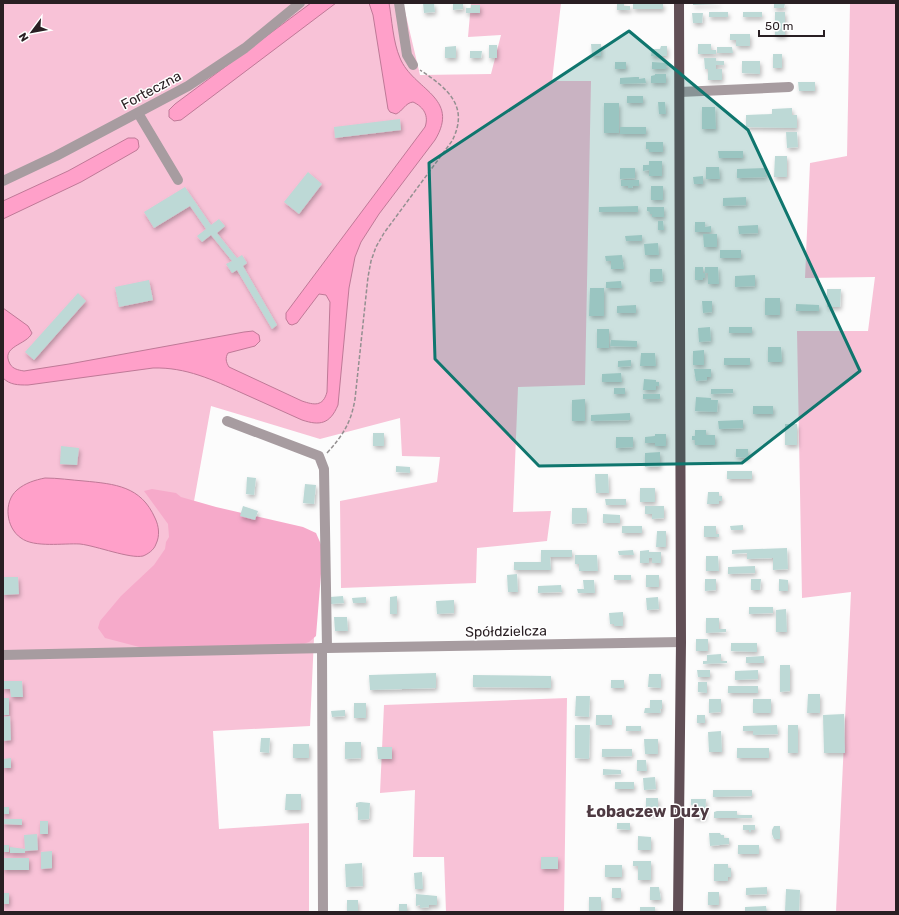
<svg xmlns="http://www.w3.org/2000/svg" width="899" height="915" viewBox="0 0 899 915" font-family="Rubik,sans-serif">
<defs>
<filter id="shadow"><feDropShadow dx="1.5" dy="3" stdDeviation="2" flood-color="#0004"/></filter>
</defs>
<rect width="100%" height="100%" fill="#fcfcfc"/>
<g fill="#f8c2d7">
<path d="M3,3H403L420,75L491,74L501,35L468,37L471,3H561L552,81H591L585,385L518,387L513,512L551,511L547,541L477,548L476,583L341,588L340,501L437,482L440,457L402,456L400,418L320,439L211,406L191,518L318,550L310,726L213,731L219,829L309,823V912H3Z"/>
<path d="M850,3H896V912H836L851,592L802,598L797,331H868L875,277L805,278L810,163L847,156Z"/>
<path d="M567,698L564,912H446L444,857H413L415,790L380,793L384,705Z"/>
</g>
<path fill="#f6aaca" d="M152,489L176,493L181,497L216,507L303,527L316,533L323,549L316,636L309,642L292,648L147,649L105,638L98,628L100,621L121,596L154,565L165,549L166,542L169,537L168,524L144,491Z"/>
<g fill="#ffa0c9" stroke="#bf7997">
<path d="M311,3H336L181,120L174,121L169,117V110L175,104Z"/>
<path d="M369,3H389C392,20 393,42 400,58C413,90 461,97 435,140L379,214L361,242L355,257L349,288L338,405C330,424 320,426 302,420C282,411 262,402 242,393C213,380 186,367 153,368L28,385C18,385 10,385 3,378V308L28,326L32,333C27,345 0,346 10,364C13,369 18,370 24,371L69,364L244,332L253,331L259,335L260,341L255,346L228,353C225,358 226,362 229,367L302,401C314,405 323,407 327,392L330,302L326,295L319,294L297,323L292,325L289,324L286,319V313L425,127C429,116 424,107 413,102C405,103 403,111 396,114L390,112L388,109L373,15Z"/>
<path d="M128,138H135L138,140L139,147L137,150L81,182L3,219V201L68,171Z"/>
<path d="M45,478C58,478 71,480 84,481C115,484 141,486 155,518C159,526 160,536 156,544C154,550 148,554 143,556C130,559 97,546 80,544C64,543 34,548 21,538C6,528 3,502 17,490C25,483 35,480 45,478Z"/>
</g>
<g fill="#bdd9d6" filter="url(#shadow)">
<path d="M423,3H434L435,12L424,13Z"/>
<path d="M453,3H463V9L453,10Z"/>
<path d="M617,3H624V6H630V10H617Z"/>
<path d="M649,3H663V9H633V4Z"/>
<path d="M693,3H719V4L693,5Z"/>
<path d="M774,3H785L784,8H774Z"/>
<path d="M471,5H480V13H466V8H471Z"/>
<rect x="709" y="12" width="19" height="5"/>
<rect x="743" y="12" width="19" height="5"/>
<rect x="775" y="12" width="10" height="24"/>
<path d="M692,13H703L702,23H693Z"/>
<path d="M730,34H750V46H736V40H730Z"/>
<path d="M591,44H601V56H592Z"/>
<path d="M698,44H711V50H716V54H698Z"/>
<rect x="489" y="45" width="8" height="13"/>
<path d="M456,46V58H445V47Z"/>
<path d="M661,46H667V56H651L652,49H660Z"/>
<path d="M717,47H732L733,53H717Z"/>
<path d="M470,51H482L481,58H470Z"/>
<rect x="773" y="54" width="9" height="14"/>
<path d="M704,58H716V61H724V65H716V69H722V80H708V69H705Z"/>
<path d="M742,61H760V74L742,73Z"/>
<rect x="615" y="62" width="11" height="7"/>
<path d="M652,62L668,63V66H666V69H652Z"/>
<path d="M655,74H666V83H651V76L655,75Z"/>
<path d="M635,77H639V79L645,78L646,83L620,84V78Z"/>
<path d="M798,82H815V91H799Z"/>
<rect x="627" y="96" width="16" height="7"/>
<path d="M658,102H665L666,114H659Z"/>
<rect x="604" y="103" width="15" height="30"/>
<path d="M702,107H715L716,129H702Z"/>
<path d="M792,108V115H797V128L746,127V115L772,114V109Z"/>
<path d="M400,119L401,130L335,138L334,127Z"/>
<rect x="620" y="127" width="26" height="7"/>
<path d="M786,132H797L798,147L787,148Z"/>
<path d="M646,142H663V152H649V149H646Z"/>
<path d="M718,151H743V158H719Z"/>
<path d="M775,156H787V177H774Z"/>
<path d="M649,161H662V176H649V170L643,171V165H649Z"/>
<path d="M706,167H719L720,179H706Z"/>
<path d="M620,168H635V178L620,179Z"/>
<path d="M766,168V177L737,178V169Z"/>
<path d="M308,172L322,184L299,214L284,202Z"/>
<path d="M703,176V184H694L693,177Z"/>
<path d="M621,180H639V186H633L632,188H628V186H621Z"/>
<rect x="651" y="186" width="12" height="14"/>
<path d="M185,187L211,225L219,219L225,226L217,233L237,258L242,255L247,263L243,266L277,325L272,329L237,270L232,273L226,264L232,261L211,235L202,242L197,236L206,229L190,206L154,228L144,212Z"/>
<path d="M746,197V205L723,206V198Z"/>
<path d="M638,206V212H599V207Z"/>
<path d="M647,207H664V217H652V214H650V212L647,211Z"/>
<path d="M658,221H663L664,230H658Z"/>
<path d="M695,222H705V227L711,226V232H695Z"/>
<path d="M758,225V233L739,234L738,226Z"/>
<path d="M703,234H717V247H704Z"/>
<path d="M642,235V241H626L625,236Z"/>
<path d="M658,243L659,255H645L644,244Z"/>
<rect x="720" y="250" width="21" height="8"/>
<path d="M622,255L624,269H611V261H606L605,256Z"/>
<path d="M695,267H703V273H705V278H703V280H695Z"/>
<path d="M705,267H718L719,284H708V273H705Z"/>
<path d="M650,269H662L663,281L650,282Z"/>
<path d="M755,275V286L735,287V276Z"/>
<path d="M149,280L153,300L119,307L115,287Z"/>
<path d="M621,281L622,288H606V282Z"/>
<path d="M590,288H604V316H589Z"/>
<path d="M827,289H841L840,307H827Z"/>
<path d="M78,293L86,301L34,360L25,352Z"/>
<rect x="765" y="298" width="15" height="17"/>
<path d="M702,301H712V312L703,313Z"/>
<path d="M796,304L819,305V311H796Z"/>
<path d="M636,305V313H617V306Z"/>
<path d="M710,327L711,341L699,342L698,328Z"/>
<rect x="729" y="327" width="23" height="6"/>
<rect x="597" y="329" width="12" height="19"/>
<path d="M611,340L637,341V347L610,346Z"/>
<path d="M768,347H781L782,362H768Z"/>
<path d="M704,350V365H693V351Z"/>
<path d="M641,353H655L656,366H640Z"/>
<rect x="724" y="358" width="26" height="7"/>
<path d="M631,360V366L618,367V361Z"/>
<path d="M694,369H711V377H707V380L696,381Z"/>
<path d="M621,373L622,382H602V374Z"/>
<path d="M644,379L656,380V382H659V386H656V390H643Z"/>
<rect x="614" y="388" width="11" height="6"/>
<path d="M711,389H733V393L711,394Z"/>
<rect x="643" y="394" width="17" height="5"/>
<path d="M696,397L711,398V400H718L717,412L695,411Z"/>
<path d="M585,399V421H572V400Z"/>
<rect x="753" y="406" width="20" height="8"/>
<path d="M630,413V420L591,421V415Z"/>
<path d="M743,420V428L719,429L718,421Z"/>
<rect x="785" y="424" width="12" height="21"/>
<path d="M695,430H706V435H715V445H695V440H692V436H695Z"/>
<rect x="373" y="433" width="11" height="13"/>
<path d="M655,434H666V446H655V443H645V437L655,436Z"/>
<path d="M616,437H633V447L616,448Z"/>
<path d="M61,446L79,448L77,465L60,464Z"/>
<path d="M736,449H748V458L736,457Z"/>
<path d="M660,452V467H645V453Z"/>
<path d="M396,466L410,467V473L396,472Z"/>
<rect x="727" y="471" width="25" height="8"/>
<path d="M595,474H608L609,493H596Z"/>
<path d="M247,477L256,478L254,495L246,494Z"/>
<path d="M305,484L316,485L314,504L303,503Z"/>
<rect x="640" y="488" width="15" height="14"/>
<path d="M708,492H719V496H722V501H719V504H707Z"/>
<path d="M605,499H626V505H606Z"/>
<path d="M243,506L258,511L255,520L240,516Z"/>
<path d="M645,506H664V518L652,519V514H645Z"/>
<path d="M572,508H587V523L572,524Z"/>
<path d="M603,514L620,515V523H603Z"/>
<path d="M743,525V530H731L730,526Z"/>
<rect x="622" y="526" width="20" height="7"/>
<path d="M704,526H716V534H719V537H704Z"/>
<path d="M657,531H666V547H656Z"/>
<path d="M787,548L788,569L773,570V558L747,559V553L732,554V550Z"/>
<path d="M541,550H572V557H550L551,570H514V562H541Z"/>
<path d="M633,550L634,555H619L618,551Z"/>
<path d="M649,550V552H661V563H652V558H649V563H640V551Z"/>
<path d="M575,555H597L598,571H579V564H575Z"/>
<path d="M706,556H718L719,571H706Z"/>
<path d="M755,566V573L728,574V567Z"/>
<path d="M517,574L518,592H508L507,575Z"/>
<rect x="614" y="575" width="17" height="5"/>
<rect x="646" y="575" width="13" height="12"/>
<path d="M3,577H18L19,594L3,595Z"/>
<path d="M705,579H716V590L705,591Z"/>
<path d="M751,579H761L760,590H751Z"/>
<path d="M779,579L788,580V591H779Z"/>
<path d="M583,580H594L595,593H578L577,589H584Z"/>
<path d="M561,585L562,592L538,593V586Z"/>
<path d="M343,596L344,603L331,604L330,597Z"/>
<path d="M397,596V614H390V597Z"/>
<path d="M366,597V603H353L352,598Z"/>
<path d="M658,597L659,609L647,610L646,598Z"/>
<path d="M454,600V613L437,614L436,601Z"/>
<path d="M749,607H773V613L749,614Z"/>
<path d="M786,609L787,632H776V610Z"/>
<path d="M623,612V626H614V624H610L609,613Z"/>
<path d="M334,617H347L348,631H335Z"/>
<path d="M706,618H719V629H726V632L706,633Z"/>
<rect x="696" y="639" width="12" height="12"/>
<path d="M731,643H757V652L731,651Z"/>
<path d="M721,654V661H727V663L703,664V661H707V655Z"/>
<path d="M764,656V663H746V657Z"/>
<path d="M780,665H790V691L780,692Z"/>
<path d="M697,670H710V677H698Z"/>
<path d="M758,670V679L735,680V671Z"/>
<path d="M436,673V688L370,690L369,675Z"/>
<path d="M649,674H661V688L648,687Z"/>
<path d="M473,675L551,676V688L473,687Z"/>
<rect x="611" y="680" width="13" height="8"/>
<path d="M3,681H22L23,697H11L10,689H3Z"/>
<path d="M698,682H707V693L698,692Z"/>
<rect x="728" y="686" width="30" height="7"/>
<path d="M808,694H820V713H807Z"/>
<path d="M576,696H590L589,717L575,716Z"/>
<rect x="3" y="698" width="6" height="17"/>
<path d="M709,699H721V712L709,713Z"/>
<rect x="753" y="699" width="18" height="14"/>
<path d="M650,700H662V709H660L661,713H644L645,708H650Z"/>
<rect x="354" y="703" width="12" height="15"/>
<path d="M345,710V716L332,717L331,711Z"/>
<path d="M844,714L845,753H824L823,715Z"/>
<rect x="596" y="715" width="16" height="10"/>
<rect x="697" y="715" width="8" height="8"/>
<path d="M10,716L11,740L3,741V717Z"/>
<path d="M575,725H590L589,759L575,758Z"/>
<path d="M777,725L778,734L753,735V731H743V726Z"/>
<rect x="788" y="725" width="10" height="28"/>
<rect x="626" y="726" width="15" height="5"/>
<path d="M721,731L722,752H709L708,732Z"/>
<path d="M261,738H270L269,753L260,752Z"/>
<path d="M644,739H658V754H645Z"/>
<path d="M345,742H361V758L345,759Z"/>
<rect x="293" y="744" width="16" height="14"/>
<path d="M377,747H392V759H378Z"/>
<rect x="737" y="748" width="32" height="10"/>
<path d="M602,749H632V756L602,757Z"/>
<path d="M11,758V768H3V759Z"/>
<path d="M637,760H646L647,771H637Z"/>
<path d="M603,769L621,770V774L603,775Z"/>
<path d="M655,777L656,789L644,790L643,778Z"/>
<rect x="615" y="782" width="19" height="7"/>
<path d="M713,790H752V796L713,797Z"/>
<path d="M286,794H301V810H285Z"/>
<rect x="646" y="798" width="12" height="16"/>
<path d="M691,799H706L705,818H694L693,805H691Z"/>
<path d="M360,802L370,803L369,819L358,820V807H356V803Z"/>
<rect x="3" y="807" width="6" height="7"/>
<path d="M717,811H737V815H752V818H714V812Z"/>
<path d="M3,819H22V825L3,824Z"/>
<rect x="40" y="821" width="8" height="13"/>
<path d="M617,823H630V830L617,829Z"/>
<path d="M743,825H755V830H751V832H749V830H743Z"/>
<path d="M774,826H780V839H774L772,834V830Z"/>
<path d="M709,833H720L721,835H724V838H729V844L710,846Z"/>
<path d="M37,834L38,850L25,851V853H10V847L25,849L24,835Z"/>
<path d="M638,836L651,837V850H638Z"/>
<rect x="3" y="845" width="6" height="7"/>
<rect x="738" y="845" width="21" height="9"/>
<path d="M52,851V868L41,869V852Z"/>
<rect x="541" y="857" width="17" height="12"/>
<rect x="3" y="858" width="26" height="12"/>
<path d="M633,861H651V880H638V866H633Z"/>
<path d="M362,863L363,886L346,887L345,864Z"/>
<path d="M714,864H728V868H731V877H728V881H714Z"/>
<rect x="605" y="865" width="17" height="12"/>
<path d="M422,872L423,889H415L414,873Z"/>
<path d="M650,887H659L661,900H650Z"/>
<path d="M767,887V894L746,895V888Z"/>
<rect x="612" y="888" width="9" height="10"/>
<path d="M786,889L800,890L799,912H785Z"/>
<rect x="708" y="892" width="11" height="13"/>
<rect x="3" y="893" width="6" height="11"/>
<path d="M416,894L437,896V905H429V907L420,908V905L416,906Z"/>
<rect x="589" y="897" width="12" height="15"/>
<rect x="347" y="900" width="11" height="12"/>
<rect x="399" y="904" width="8" height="8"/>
<path d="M766,906L767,912H745V907Z"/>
<rect x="640" y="907" width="15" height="5"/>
</g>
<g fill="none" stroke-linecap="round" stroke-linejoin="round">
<path stroke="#949091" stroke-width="1.5" stroke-dasharray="4 2" stroke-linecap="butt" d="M327,453C343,435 351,423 355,399L368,277L371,261L376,247L384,233L452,141C470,106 447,88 420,70"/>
<g stroke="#a79ca0" stroke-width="10">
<path d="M399,3L407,55L413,65"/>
<path d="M680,92L789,87"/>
<path d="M138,113L178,180"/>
<path d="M3,181L56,156L188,86L245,48L300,3"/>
<path d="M227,421L319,456L324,469L327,648"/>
<path d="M322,648L323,912"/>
<path d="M3,655L327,648L681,642"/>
</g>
<path stroke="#614f56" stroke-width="10" d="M678,912L681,642L679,3"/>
</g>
<path fill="#0f766e" fill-opacity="0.2" stroke="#0f766e" stroke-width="3" stroke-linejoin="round" d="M629,31L748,130L860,371L742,463L539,466L435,359L429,163Z"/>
<g text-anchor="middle" stroke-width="3" stroke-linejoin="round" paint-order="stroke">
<g font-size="14" fill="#291f23" stroke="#fff">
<text transform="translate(151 90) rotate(-28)" y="5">Forteczna</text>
<text transform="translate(506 631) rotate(-1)" y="5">Spółdzielcza</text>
</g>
<g font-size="16" font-weight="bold" fill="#4e3a42" stroke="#fff">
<text x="648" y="817">Łobaczew Duży</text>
</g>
</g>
<rect width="899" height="915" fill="none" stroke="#291f23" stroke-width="8"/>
<g transform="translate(32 32) rotate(238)" stroke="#ffffff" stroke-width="3" paint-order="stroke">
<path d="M0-3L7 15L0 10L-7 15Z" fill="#291f23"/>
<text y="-6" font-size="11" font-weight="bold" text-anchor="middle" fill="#291f23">N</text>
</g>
<path d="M759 30v6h65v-6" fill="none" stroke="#291f23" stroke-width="2"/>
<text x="765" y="30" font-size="12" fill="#291f23" stroke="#ffffff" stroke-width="3" paint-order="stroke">50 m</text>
</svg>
